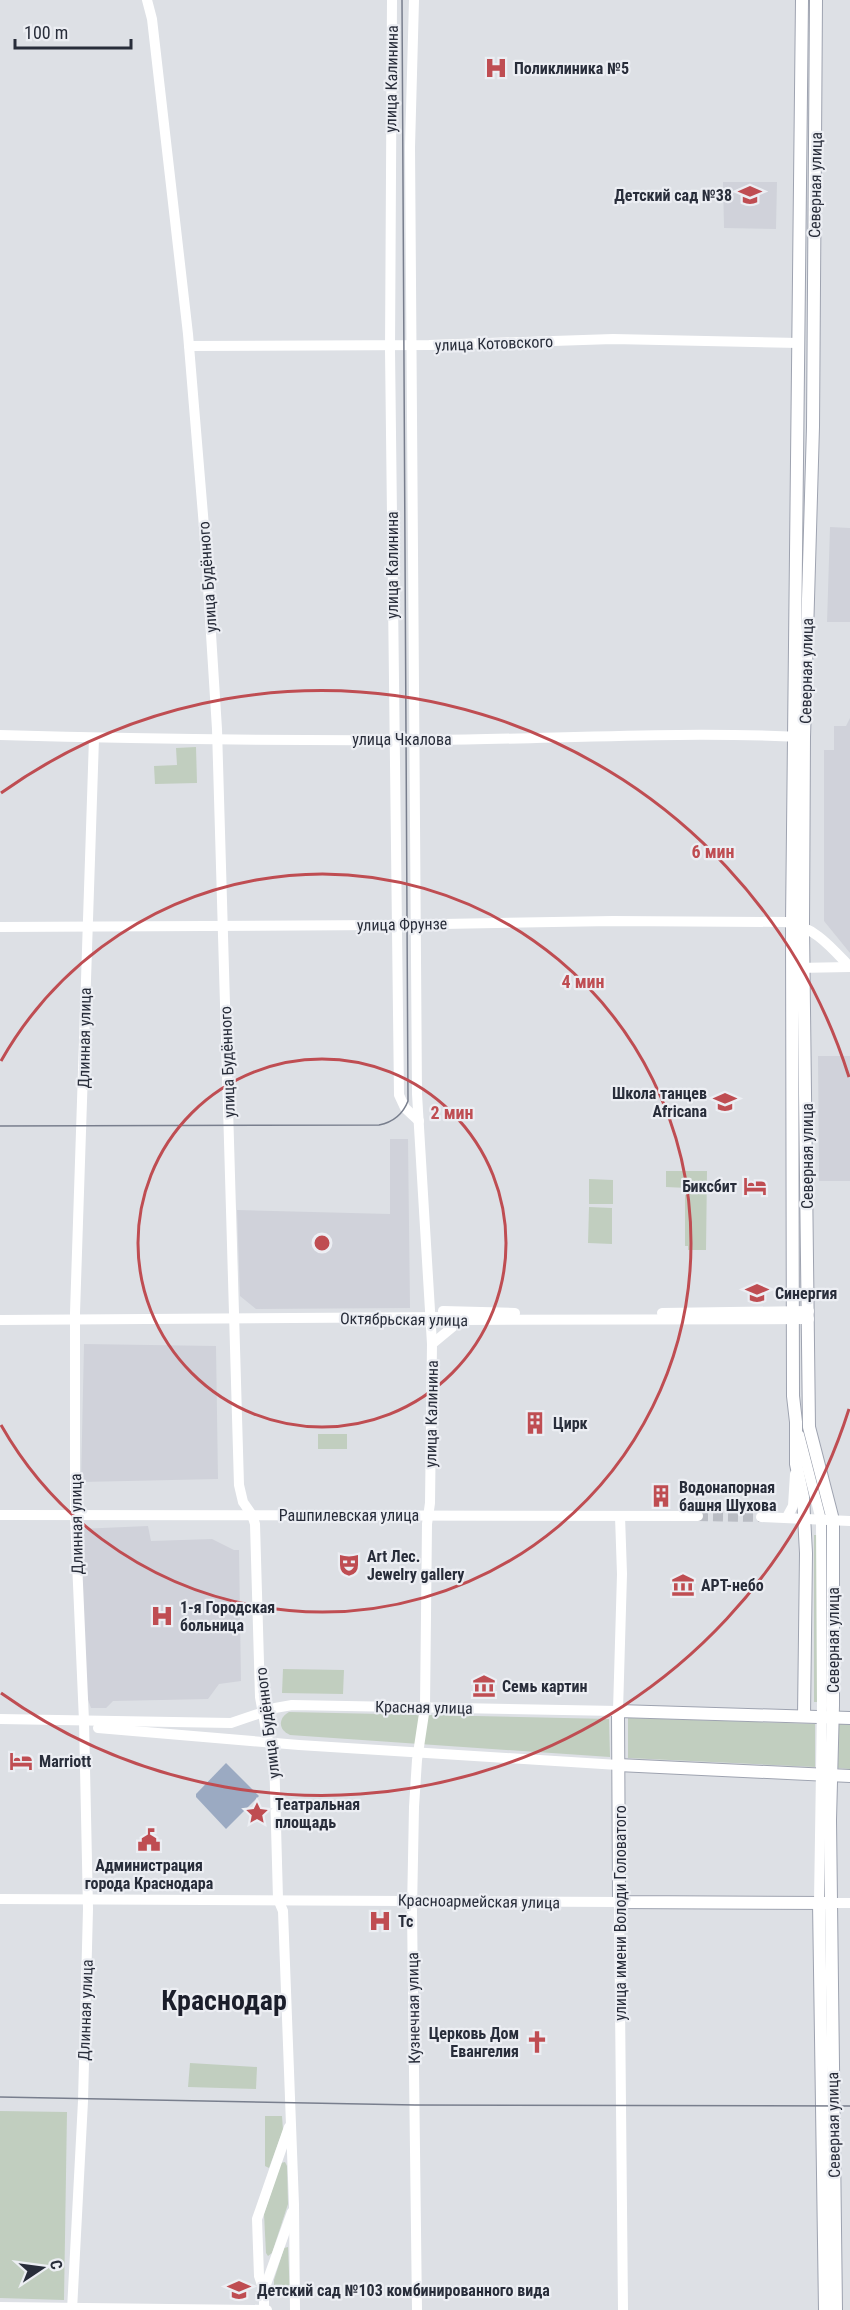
<svg xmlns="http://www.w3.org/2000/svg" width="850" height="2310" viewBox="0 0 850 2310" font-family="'Roboto Condensed',sans-serif">
<rect width="100%" height="100%" fill="#dde0e5"/>
<g fill="#d0d2da">
<path d="M723,182H777L776,229L724,228Z"/>
<path d="M830,527L850,528V622H827Z"/>
<path d="M850,718V953L824,921V750H834V726H846Z"/>
<path d="M818,1056H850V1181H819Z"/>
<path d="M390,1139H408L410,1308L256,1309L240,1296L237,1210L390,1214Z"/>
<path d="M84,1344L216,1346L218,1479L81,1482Z"/>
<path d="M148,1526L151,1541L212,1539L234,1550H239L241,1681L219,1684L208,1699L113,1701L106,1708H91L87,1697L79,1529Z"/>
</g>
<g fill="#c1cebf">
<path d="M196,747L197,783L155,784L154,766L177,765L176,748Z"/>
<path d="M666,1171H707L706,1250H688V1246H685V1195L687,1194V1188L666,1187Z"/>
<path d="M589,1179L613,1180V1204H589Z"/>
<path d="M589,1207L612,1208V1244L588,1243Z"/>
<rect x="318" y="1434" width="29" height="15"/>
<rect x="814" y="1535" width="5" height="167"/>
<path d="M283,1669L344,1670L343,1694L282,1693Z"/>
<path d="M289,1712L609,1719L610,1757L290,1735C278,1730 278,1718 289,1712Z"/>
<path d="M628,1718L815,1724V1767L628,1758Z"/>
<path d="M839,1723H850V1769L838,1768Z"/>
<path d="M190,2063L257,2067L256,2089L188,2087Z"/>
<path d="M0,2111L67,2112L64,2300L0,2298Z"/>
<path d="M265,2116H282L283,2130L269,2168L265,2166Z"/>
<path d="M285,2162L287,2166L288,2204L272,2253L268,2256L266,2253L264,2214L281,2163Z"/>
<path d="M288,2247L290,2296L274,2297V2280L284,2248Z"/>
</g>
<path fill="#9baac2" d="M226,1763L259,1796L226,1829L196,1797V1794Z"/>
<g fill="none" stroke-linecap="round" stroke-linejoin="round">
<path stroke="#b9bcc3" stroke-width="10" stroke-dasharray="10 5" stroke-linecap="butt" d="M698,1516L761,1517"/>
<g stroke="#9ea3b0" stroke-width="14">
<g id="primary">
<path d="M802,0L792,923L793,1396L796,1422V1464L803,1497L806,1553L804,1716"/>
<path d="M816,0L813,427L804,737L803,926L809,1427L833,1520V1705L830,1820L836,2310"/>
<path d="M618,1765L850,1776"/>
<path d="M819,1902L825,2310"/>
<path d="M830,1903L619,1902L618,1711L850,1718"/>
</g>
</g>
<g stroke="#fff" stroke-width="10">
<path d="M147,0L152,19L188,334L205,539L217,729L239,1485L243,1502L252,1515L255,1524L260,1697L268,1741L274,1753L278,1899L283,1911L294,2205L295,2310"/>
<path d="M392,0L390,350L399,1095L405,1108L419,1121"/>
<path d="M414,0L410,147L417,1094L432,1344L430,1503L427,1524L425,1707L417,1760L414,1807L412,1910L417,2310"/>
<path d="M189,346L429,345L613,339L799,343"/>
<path d="M0,735C144,739 288,741 432,740C555,739 678,731 801,737"/>
<path d="M0,927L388,925L613,921L785,922C815,927 830,946 850,967"/>
<path d="M796,968L850,967"/>
<path d="M443,1311L515,1313"/>
<path d="M662,1313L809,1311"/>
<path d="M0,1320L448,1317L461,1320L809,1319"/>
<path d="M432,1344L461,1320"/>
<path d="M799,1435L821,1520L822,1705L819,1902"/>
<path d="M0,1515L698,1516"/>
<path d="M761,1517L850,1521"/>
<path d="M787,1517L793,1506L795,1474"/>
<path d="M0,1719L231,1723L275,1708L292,1705L618,1711L622,1574L620,1516"/>
<path d="M98,1728L299,1745L618,1765"/>
<path d="M0,1899L619,1902L623,2310"/>
<path d="M830,1903H850"/>
<path d="M264,2290L292,2212"/>
<path d="M0,2307L267,2310"/>
<path d="M72,2310L83,2101L88,1909L84,1721L75,1516V1313L94,738"/>
<path d="M264,2310V2291L259,2276L257,2219L289,2127"/>
</g>
<use href="#primary" stroke="#fff" stroke-width="12"/>
<g stroke="#787e8d" stroke-width="1.5">
<path d="M0,1126L379,1125C394,1122 403,1114 408,1101L402,0"/>
<path d="M0,2097L415,2105L850,2106"/>
</g>
</g>
<g fill="none" stroke="#bf4d52" stroke-width="3">
<circle cx="322" cy="1243" r="184"/>
<path d="M1 1061A369 369 0 1 1 1 1425"/>
<path d="M849 1409A553 553 0 0 1 1 1693M1 793A553 553 0 0 1 849 1077"/>
</g>
<defs>
<g id="hospital-bare" transform="scale(1.8)"><path d="M-5-5h3v3.5h4V-5h3V5h-3V1.5h-4V5h-3Z" fill="#bf4d52" stroke="#eceef3" stroke-width="2.5" paint-order="stroke"/></g>
<g id="school-bare" transform="scale(1.8)"><path d="M0-5L7-2L0 1L-7-2ZM-4 1L0 2.5L4 1V4Q0 6-4 4Z" fill="#bf4d52" stroke="#eceef3" stroke-width="2.5" paint-order="stroke"/></g>
<g id="hotel-bare" transform="scale(1.8)"><path d="M-6-4.5h1.5V1H6V5H4.5V3h-9V5H-6ZM-4 0a1.8 1.8 0 1 1 3.6 0ZM.5 0V-2.5h3Q6-2.5 6 0Z" fill="#bf4d52" stroke="#eceef3" stroke-width="2.5" paint-order="stroke"/></g>
<g id="university-bare" transform="scale(1.8)"><path d="M0-5L7-2L0 1L-7-2ZM-4 1L0 2.5L4 1V4Q0 6-4 4Z" fill="#bf4d52" stroke="#eceef3" stroke-width="2.5" paint-order="stroke"/></g>
<g id="building-bare" transform="scale(1.8)"><path d="M-4-6H4V6H1V3H-1V6H-4ZM-2.5-4.3h1.7v1.8h-1.7ZM.8-4.3h1.7v1.8H.8ZM-2.5-1h1.7V.8h-1.7ZM.8-1h1.7V.8H.8Z" fill="#bf4d52" stroke="#eceef3" stroke-width="2.5" paint-order="stroke"/></g>
<g id="theatre-bare" transform="scale(1.8)"><path d="M-5-5.5Q0-4 5-5.5V0Q5 5 0 6Q-5 5-5 0ZM-3.3-2.5H-1v1.5H-3.3ZM1-2.5H3.3v1.5H1ZM-2.8 1Q0 5.5 2.8 1Z" fill="#bf4d52" stroke="#eceef3" stroke-width="2.5" paint-order="stroke"/></g>
<g id="museum-bare" transform="scale(1.8)"><path d="M0-6L6-3V-2H-6V-3ZM-5-1h2V3h-2ZM-1-1h2V3h-2ZM3-1h2V3H3ZM-6 4H6V6H-6Z" fill="#bf4d52" stroke="#eceef3" stroke-width="2.5" paint-order="stroke"/></g>
<g id="sight-bare" transform="scale(1.8)"><path d="M0-6L1.8-2.2L6-1.7L2.9 1.2L3.7 5.4L0 3.3L-3.7 5.4L-2.9 1.2L-6-1.7L-1.8-2.2Z" fill="#bf4d52" stroke="#eceef3" stroke-width="2.5" paint-order="stroke"/></g>
<g id="civic-bare" transform="scale(1.8)"><path d="M-.6-6.5H3V-4.5H.6V-3L4-1V1h2V6H-6V1h2V-1L-.6-3ZM-1.2 2.5V6h2.4V2.5Z" fill="#bf4d52" stroke="#eceef3" stroke-width="2.5" paint-order="stroke"/></g>
<g id="church-bare" transform="scale(1.8)"><path d="M-1.2-6h2.4v3.5h3.3v2.4h-3.3V6h-2.4V-.1h-3.3v-2.4h3.3Z" fill="#bf4d52" stroke="#eceef3" stroke-width="2.5" paint-order="stroke"/></g>
</defs>
<g fill-rule="evenodd">
<use href="#hospital-bare" x="496" y="68"/>
<use href="#school-bare" x="750" y="195"/>
<use href="#school-bare" x="725" y="1102"/>
<use href="#hotel-bare" x="755" y="1186"/>
<use href="#university-bare" x="757" y="1293"/>
<use href="#building-bare" x="535" y="1423"/>
<use href="#building-bare" x="661" y="1496"/>
<use href="#theatre-bare" x="349" y="1565"/>
<use href="#museum-bare" x="683" y="1585"/>
<use href="#hospital-bare" x="162" y="1616"/>
<use href="#museum-bare" x="484" y="1686"/>
<use href="#hotel-bare" x="21" y="1761"/>
<use href="#sight-bare" x="257" y="1813"/>
<use href="#civic-bare" x="149" y="1840"/>
<use href="#hospital-bare" x="380" y="1921"/>
<use href="#church-bare" x="537" y="2042"/>
<use href="#school-bare" x="239" y="2290"/>
</g>
<g text-anchor="middle" stroke-width="4.5" stroke-linejoin="round" paint-order="stroke">
<g font-size="16" font-weight="bold" fill="#282d3a" stroke="#eceef3" text-anchor="start">
<text x="514" y="74">Поликлиника №5</text>
<text x="732" y="201" text-anchor="end">Детский сад №38</text>
<text x="707" y="1099" text-anchor="end">Школа танцев<tspan x="707" dy="18">Africana</tspan></text>
<text x="737" y="1192" text-anchor="end">Биксбит</text>
<text x="775" y="1299">Синергия</text>
<text x="553" y="1429">Цирк</text>
<text x="679" y="1493">Водонапорная<tspan x="679" dy="18">башня Шухова</tspan></text>
<text x="367" y="1562">Art Лес.<tspan x="367" dy="18">Jewelry gallery</tspan></text>
<text x="701" y="1591">АРТ-небо</text>
<text x="180" y="1613">1-я Городская<tspan x="180" dy="18">больница</tspan></text>
<text x="502" y="1692">Семь картин</text>
<text x="39" y="1767">Marriott</text>
<text x="275" y="1810">Театральная<tspan x="275" dy="18">площадь</tspan></text>
<text x="149" y="1871" text-anchor="middle">Администрация<tspan x="149" dy="18">города Краснодара</tspan></text>
<text x="398" y="1927">Тс</text>
<text x="519" y="2039" text-anchor="end">Церковь Дом<tspan x="519" dy="18">Евангелия</tspan></text>
<text x="257" y="2296">Детский сад №103 комбинированного вида</text>
</g>
<g font-size="16" fill="#282d3a" stroke="#eceef3">
<text transform="translate(391 79) rotate(-89)" y="6">улица Калинина</text>
<text transform="translate(815 185) rotate(-89)" y="6">Северная улица</text>
<text transform="translate(494 343) rotate(-2)" y="6">улица Котовского</text>
<text transform="translate(392 565) rotate(-90)" y="6">улица Калинина</text>
<text transform="translate(207 577) rotate(-94)" y="6">улица Будённого</text>
<text transform="translate(806 671) rotate(-89)" y="6">Северная улица</text>
<text x="402" y="745">улица Чкалова</text>
<text transform="translate(402 924) rotate(-1)" y="6">улица Фрунзе</text>
<text transform="translate(84 1038) rotate(-89)" y="6">Длинная улица</text>
<text transform="translate(227 1062) rotate(-92)" y="6">улица Будённого</text>
<text transform="translate(807 1156) rotate(-90)" y="6">Северная улица</text>
<text transform="translate(404 1319) rotate(1)" y="6">Октябрьская улица</text>
<text transform="translate(431 1414) rotate(-89)" y="6">улица Калинина</text>
<text x="349" y="1521">Рашпилевская улица</text>
<text transform="translate(76 1524) rotate(-91)" y="6">Длинная улица</text>
<text transform="translate(833 1640) rotate(-90)" y="6">Северная улица</text>
<text transform="translate(424 1707) rotate(1)" y="6">Красная улица</text>
<text transform="translate(267 1723) rotate(-97)" y="6">улица Будённого</text>
<text transform="translate(479 1901) rotate(1)" y="6">Красноармейская улица</text>
<text transform="translate(620 1913) rotate(-90)" y="6">улица имени Володи Головатого</text>
<text transform="translate(413 2008) rotate(-91)" y="6">Кузнечная улица</text>
<text transform="translate(85 2010) rotate(-88)" y="6">Длинная улица</text>
<text transform="translate(833 2125) rotate(-91)" y="6">Северная улица</text>
</g>
<g font-size="28" font-weight="bold" fill="#1b1e2b" stroke="#eceef3">
<text x="224" y="2010">Краснодар</text>
</g>
</g>
<circle cx="322" cy="1243" r="9" fill="#bf4d52" stroke="#eceef3" stroke-width="3"/>
<g font-size="18" text-anchor="middle" font-weight="bold" fill="#bf4d52" stroke="#eceef3" stroke-width="4.5" stroke-linejoin="round" paint-order="stroke">
<text x="713" y="858">6 мин</text>
<text x="583" y="988">4 мин</text>
<text x="452" y="1119">2 мин</text>
</g>
<g transform="translate(42 2268) rotate(77)" stroke="#eceef3" stroke-width="4.5" paint-order="stroke">
<path d="M0-4.5L10 22L0 15L-10 22Z" fill="#282d3a"/>
<text y="-9" font-size="16" font-weight="bold" text-anchor="middle" fill="#282d3a">С</text>
</g>
<path d="M15 39v9h116v-9" fill="none" stroke="#282d3a" stroke-width="3"/>
<text x="24" y="39" font-size="18" fill="#282d3a" stroke="#eceef3" stroke-width="4.5" paint-order="stroke">100 m</text>
</svg>
